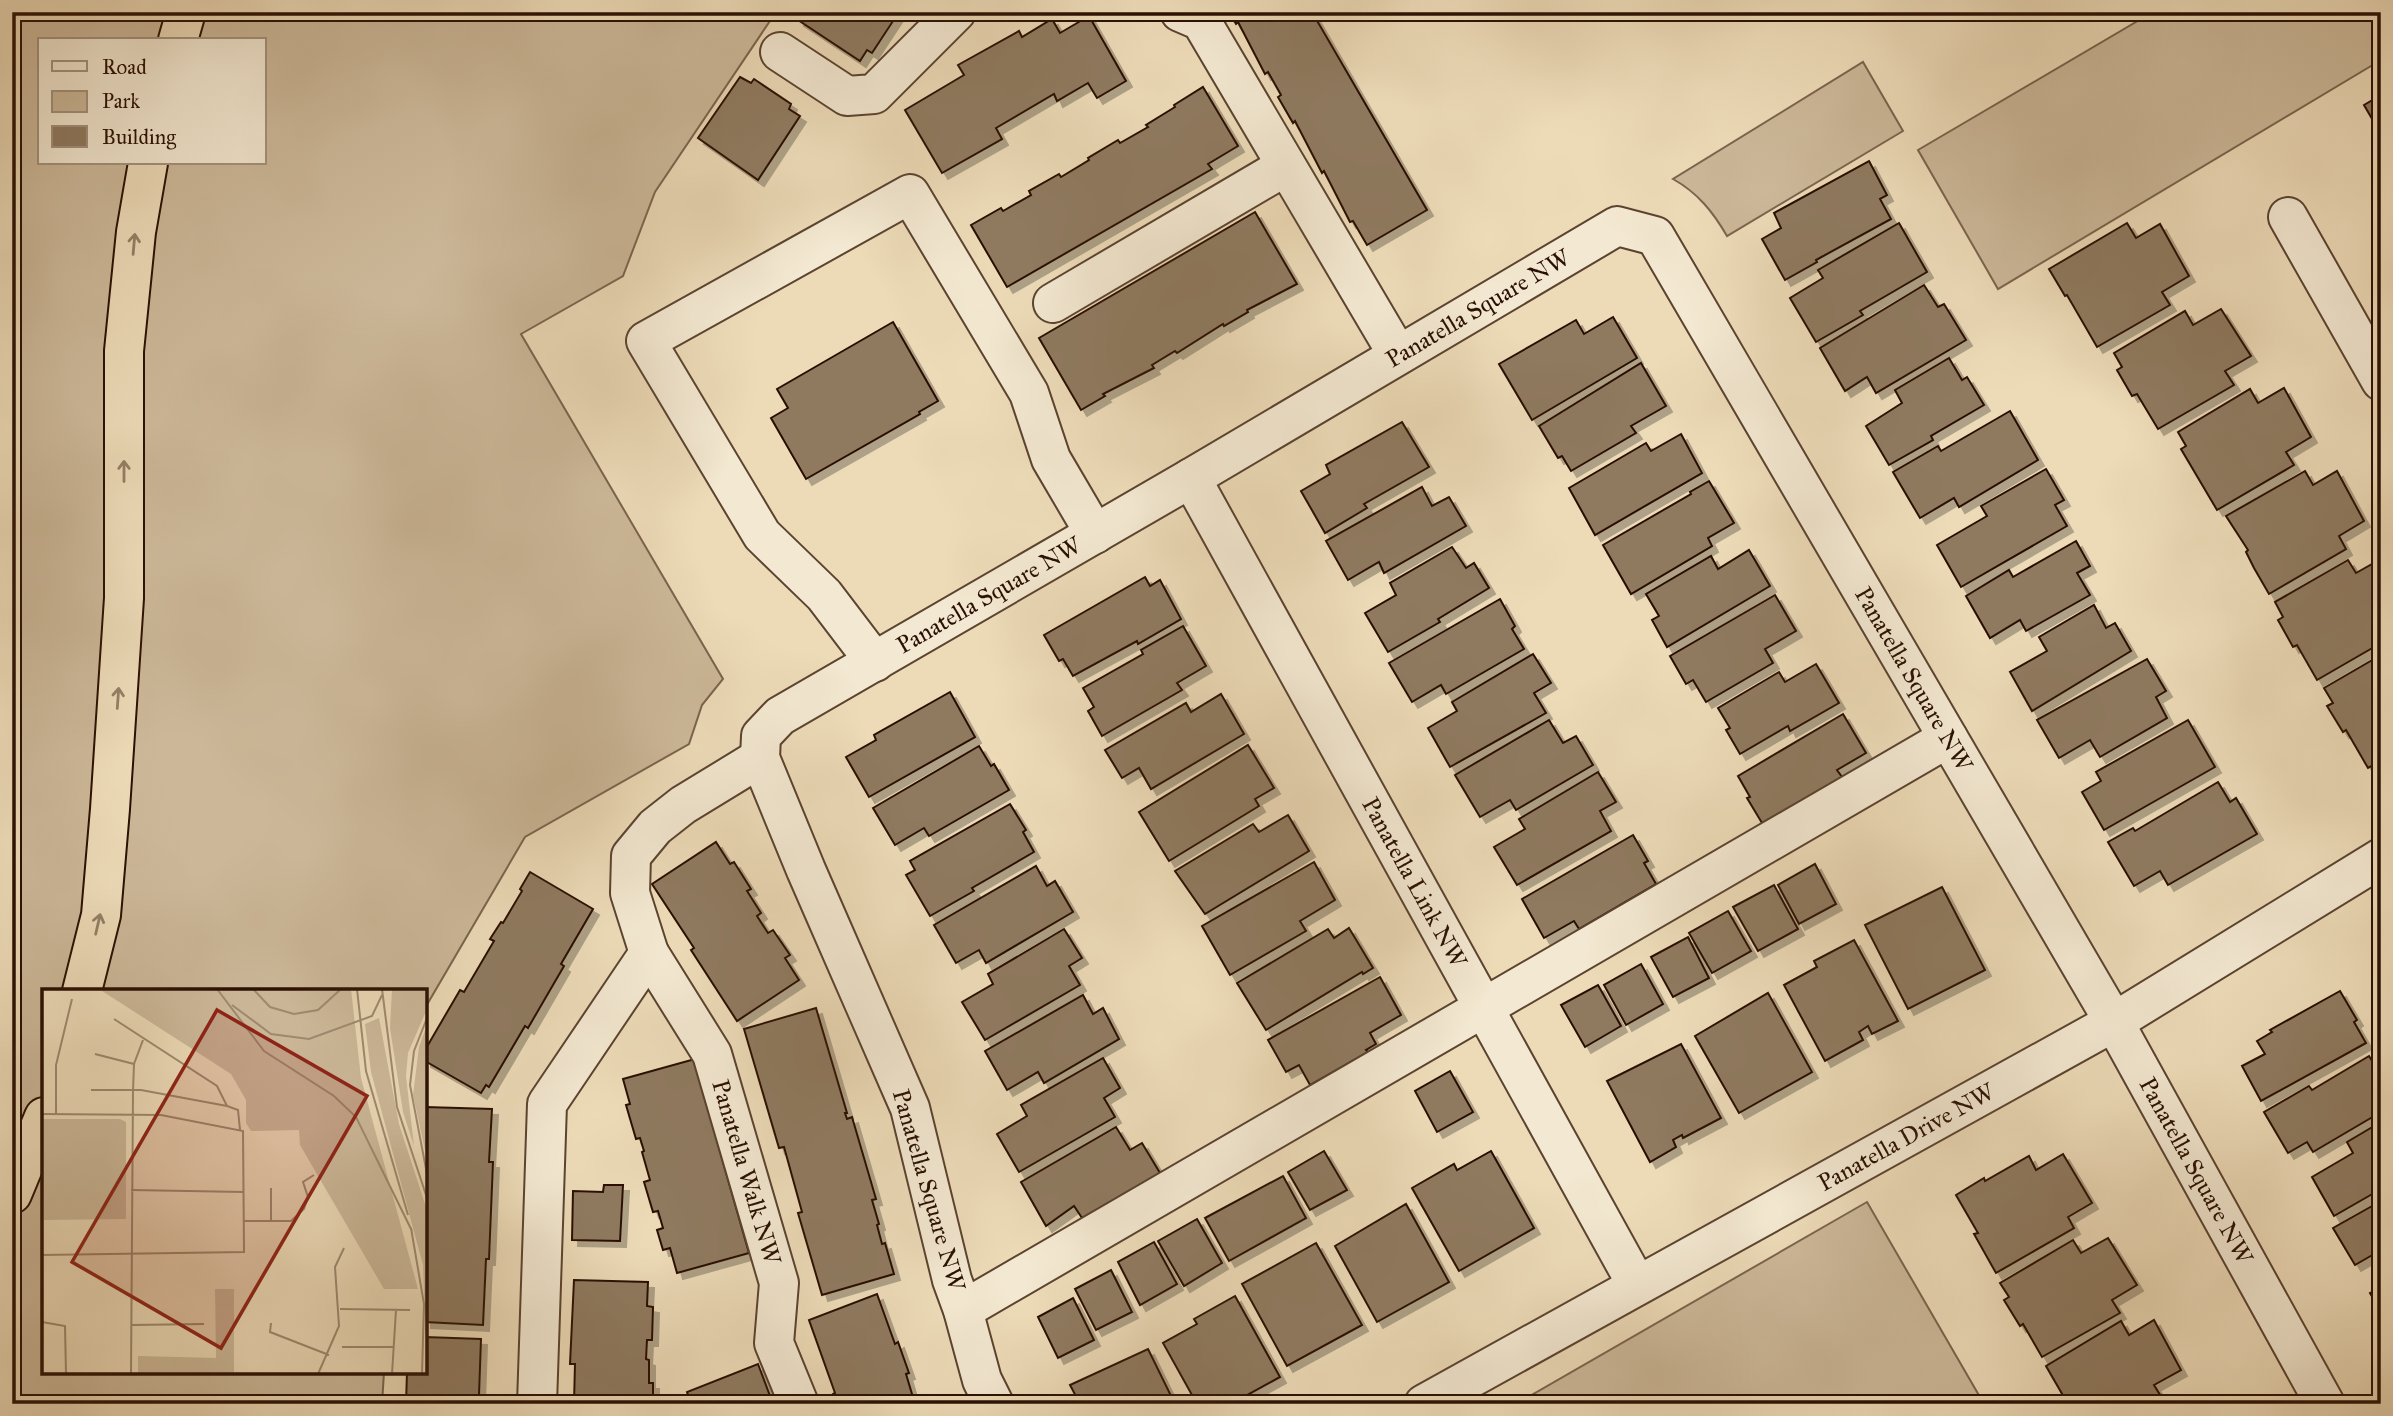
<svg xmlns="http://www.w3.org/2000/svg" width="2393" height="1416" viewBox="0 0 2393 1416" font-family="'IM FELL Great Primer',serif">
<defs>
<filter id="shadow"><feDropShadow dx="6" dy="6" stdDeviation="0" flood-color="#0004"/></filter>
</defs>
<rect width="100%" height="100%" fill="#eddbb8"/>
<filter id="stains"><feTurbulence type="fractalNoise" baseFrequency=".00286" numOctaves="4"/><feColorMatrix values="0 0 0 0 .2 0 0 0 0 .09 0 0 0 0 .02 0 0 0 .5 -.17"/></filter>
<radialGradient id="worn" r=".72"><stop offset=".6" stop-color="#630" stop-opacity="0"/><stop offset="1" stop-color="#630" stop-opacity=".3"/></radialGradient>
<g fill="#ccb899" stroke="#7b644e" stroke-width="2" fill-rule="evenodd">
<path d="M12,12H776L655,192L623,276L521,334L723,679L702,705L689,744L525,837L425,1008V991H44V1372H384L382,1404H12ZM40,40H264V163H40Z"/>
<path d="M2153,12H2381V60L1998,289L1918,150Z"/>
<path d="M1863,62L1903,131L1727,236C1713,212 1698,193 1673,179Z"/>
<path d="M1867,1202L1984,1404H1516Z"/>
</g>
<g fill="#8f7a61" stroke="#2a1003" stroke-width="2" filter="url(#shadow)">
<path d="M804,12H894L897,15L872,53L867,50L860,61L798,20Z"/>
<path d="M1229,12H1312L1427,210L1367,245L1353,221L1350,222L1324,171L1322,173L1295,121L1293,123L1278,97L1281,95L1268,72L1265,74L1238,22L1236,24Z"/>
<path d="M1089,16L1126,81L1097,98L1088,83L1057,101L1054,94L996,128L1002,139L942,173L905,110L964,75L958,65L1019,31L1022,37L1052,19L1060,33Z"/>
<path d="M740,77L751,83L754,79L791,104L789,109L800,116L758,180L698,138Z"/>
<path d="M1203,87L1238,146L1208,164L1212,169L1007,287L971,225L1001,208L1003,211L1031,195L1029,191L1059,174L1061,177L1089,160L1088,158L1118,140L1120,143L1148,127L1146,125L1175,107L1174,105Z"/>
<path d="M2381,95V134L2364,105Z"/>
<path d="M1869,161L1887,195L1880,199L1891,219L1816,260L1817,262L1785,280L1762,239L1781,228L1774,213Z"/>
<path d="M1255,212L1297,284L1247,310L1248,312L1224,326L1223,324L1177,353L1175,351L1152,365L1154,368L1103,394L1105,396L1081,410L1039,338Z"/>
<path d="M1899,223L1927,272L1860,311L1863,315L1816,342L1790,298L1823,278L1818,270Z"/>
<path d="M2127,223L2136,238L2160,224L2189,276L2162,292L2170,305L2097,347L2067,295L2065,296L2049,269Z"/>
<path d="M1924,285L1938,307L1944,304L1966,340L1876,393L1867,377L1845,391L1820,348Z"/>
<path d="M2221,309L2251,356L2225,371L2234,385L2158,429L2137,394L2132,396L2117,370L2122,367L2114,353L2185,311L2193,325Z"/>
<path d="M1613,317L1637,358L1532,420L1499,364L1576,320L1584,334Z"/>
<path d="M893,322L938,401L919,412L920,414L806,479L771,418L788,408L777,389Z"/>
<path d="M1949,358L1962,380L1967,377L1984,405L1931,436L1933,440L1889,465L1866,426L1902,403L1895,390Z"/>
<path d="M1641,363L1666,406L1631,426L1636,433L1571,471L1562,456L1558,458L1539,426Z"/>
<path d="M2284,388L2311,437L2286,452L2294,465L2217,510L2181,449L2186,446L2178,432L2250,389L2258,403Z"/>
<path d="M2010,411L2038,460L1959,507L1954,498L1920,518L1893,472L1938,446L1941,451Z"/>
<path d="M1402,422L1429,467L1364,504L1367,508L1325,533L1301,491L1330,474L1326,465Z"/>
<path d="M1681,434L1702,473L1595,535L1569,488L1646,443L1651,451Z"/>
<path d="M2046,469L2064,500L2055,505L2067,526L1961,587L1937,545L1987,516L1981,506Z"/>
<path d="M2305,471L2313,485L2337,471L2364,521L2339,536L2346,549L2269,594L2254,568L2246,552L2248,550L2226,516Z"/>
<path d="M1709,481L1734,523L1708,538L1712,546L1631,594L1603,545L1691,494L1690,492Z"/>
<path d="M1422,487L1432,506L1449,497L1466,526L1384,573L1379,562L1348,580L1326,541Z"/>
<path d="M2076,541L2090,566L2077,573L2090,595L2026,631L2020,620L1990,638L1966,596L2009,570L2013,577Z"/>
<path d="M1452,547L1466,568L1474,563L1489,588L1438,619L1440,622L1388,652L1365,613L1396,595L1390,583Z"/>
<path d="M1749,550L1770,586L1667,647L1652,620L1659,616L1646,594L1711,556L1718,569Z"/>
<path d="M2381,559V643L2317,680L2297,645L2293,647L2278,620L2283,617L2275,602L2348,560L2356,573Z"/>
<path d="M1145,577L1150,586L1160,580L1181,619L1138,644L1137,641L1073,676L1063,659L1059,661L1044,635Z"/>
<path d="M1775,595L1796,631L1765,649L1773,663L1706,702L1693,680L1686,684L1670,656Z"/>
<path d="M1500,599L1515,626L1512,629L1524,649L1446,694L1441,685L1412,702L1389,663Z"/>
<path d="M2094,605L2106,628L2115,623L2131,651L2032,711L2010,672L2047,651L2039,637Z"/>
<path d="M1183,626L1206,666L1177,683L1182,690L1102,736L1088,711L1094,707L1083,688L1143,654L1141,650Z"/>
<path d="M1533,654L1551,683L1534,693L1546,713L1450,767L1428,728L1457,711L1452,702Z"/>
<path d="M2381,655V761L2368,768L2346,730L2343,732L2327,706L2333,703L2324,688Z"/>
<path d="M2147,659L2166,691L2156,697L2167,718L2100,757L2090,740L2059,758L2037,720Z"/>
<path d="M1816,664L1839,703L1790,731L1788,726L1740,754L1726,730L1730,728L1718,708L1779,672L1785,682Z"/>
<path d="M950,692L975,737L869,797L846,757L876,740L874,735Z"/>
<path d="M1221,694L1244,734L1151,789L1139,768L1122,778L1105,750L1186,703L1191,712Z"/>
<path d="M1843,714L1866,753L1837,770L1842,777L1762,823L1747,798L1750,797L1738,776Z"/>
<path d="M1549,720L1563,743L1576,736L1593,765L1516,810L1510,800L1480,817L1455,775Z"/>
<path d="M2188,720L2215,767L2104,830L2082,792L2101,781L2096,772Z"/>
<path d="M1248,745L1274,788L1255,799L1259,806L1169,861L1139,812Z"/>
<path d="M979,746L991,766L994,764L1009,790L929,836L924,828L895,845L873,808Z"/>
<path d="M1598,772L1616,802L1600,811L1611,831L1517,885L1494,847L1525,829L1519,819Z"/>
<path d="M2218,782L2230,802L2236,798L2257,834L2168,885L2160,871L2134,886L2108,842L2133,828L2135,831Z"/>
<path d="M1010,804L1026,830L1023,832L1034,852L972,888L974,891L930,916L906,875L915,870L910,861Z"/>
<path d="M1288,815L1309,851L1205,914L1175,871L1253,824L1259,832Z"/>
<path d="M1633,835L1648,861L1644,863L1656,884L1579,929L1574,921L1544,938L1522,899Z"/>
<path d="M716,842L730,864L734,862L751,889L747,891L761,913L757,916L768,933L773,930L790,955L785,958L799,980L737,1021L691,950L694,948L652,884Z"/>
<path d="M1314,862L1335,900L1300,921L1306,931L1230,975L1202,926Z"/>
<path d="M1815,864L1836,904L1799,924L1778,885Z"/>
<path d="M1036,866L1047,886L1055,881L1073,912L986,963L979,950L956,963L934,925Z"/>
<path d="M530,872L593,909L561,964L564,966L528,1028L525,1026L489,1087L486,1085L481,1093L425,1061V1050L460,990L464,992L494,941L490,939L501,922L503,923L522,891L520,889Z"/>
<path d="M1774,885L1798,929L1758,951L1733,907Z"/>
<path d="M1942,887L1985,970L1908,1009L1865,925Z"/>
<path d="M1728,911L1751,951L1712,973L1689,933Z"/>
<path d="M1349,928L1373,968L1363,974L1362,972L1266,1030L1237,983L1328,929L1334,938Z"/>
<path d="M1064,929L1082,958L1069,966L1080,985L985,1040L962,1002L993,984L988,974Z"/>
<path d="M1688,937L1709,978L1673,997L1651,957Z"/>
<path d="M1854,940L1898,1021L1872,1034L1868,1026L1859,1032L1863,1040L1825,1061L1784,985L1817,967L1814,961Z"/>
<path d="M1641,964L1663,1004L1626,1025L1604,985Z"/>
<path d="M1380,977L1401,1015L1370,1033L1376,1044L1366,1050L1368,1052L1310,1085L1299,1065L1286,1072L1268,1040Z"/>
<path d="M1598,985L1621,1026L1585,1047L1561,1005Z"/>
<path d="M2340,991L2357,1020L2354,1022L2366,1043L2261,1101L2242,1066L2265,1054L2257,1041L2272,1032L2270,1030Z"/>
<path d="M1768,993L1812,1072L1739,1113L1695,1036Z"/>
<path d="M1083,995L1093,1014L1103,1008L1119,1039L1044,1083L1038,1072L1007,1090L985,1051Z"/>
<path d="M816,1008L847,1113H845L847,1119L852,1117L876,1199L872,1200L879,1224L877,1225L882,1244L885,1243L894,1274L822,1295L798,1213L802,1212L784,1147L779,1148L744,1029Z"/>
<path d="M1681,1044L1721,1118L1683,1138L1682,1135L1673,1140L1676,1147L1650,1162L1607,1081Z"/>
<path d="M2369,1056L2381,1075V1112L2313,1152L2307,1142L2288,1153L2264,1112L2309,1086L2312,1090Z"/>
<path d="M1103,1058L1120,1088L1104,1098L1115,1117L1019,1172L997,1134L1027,1116L1021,1105Z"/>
<path d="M695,1059L720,1140L717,1141L749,1253L677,1273L670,1248L663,1250L657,1230L663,1228L658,1211L653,1212L644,1182L650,1180L642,1152L644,1151L640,1138L636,1139L626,1105L630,1104L623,1079Z"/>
<path d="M1450,1071L1473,1112L1437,1132L1415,1091Z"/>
<path d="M425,1107L492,1109L489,1162H493L489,1259H486L483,1325L425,1322Z"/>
<path d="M2381,1122V1189L2334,1216L2312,1177L2353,1153L2347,1142Z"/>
<path d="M1116,1127L1130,1150L1142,1143L1160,1173L1082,1218L1074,1206L1046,1226L1021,1182Z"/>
<path d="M1324,1151L1347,1190L1310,1210L1288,1172Z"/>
<path d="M1491,1151L1534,1228L1459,1271L1412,1188L1454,1164L1457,1170Z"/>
<path d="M2063,1154L2092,1203L2068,1217L2074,1228L1996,1273L1974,1234L1978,1233L1956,1195L1984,1178L1985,1181L2029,1156L2036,1170Z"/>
<path d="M1283,1176L1306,1218L1229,1261L1205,1218Z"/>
<path d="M604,1185H623L620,1241L572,1240L573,1191L603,1192Z"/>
<path d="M2381,1201V1250L2355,1265L2333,1228Z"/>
<path d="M1406,1204L1449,1282L1377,1322L1335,1246Z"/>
<path d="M1197,1219L1222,1263L1184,1286L1158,1241Z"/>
<path d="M2108,1238L2137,1285L2112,1300L2120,1313L2042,1357L2023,1324L2020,1326L2004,1300L2009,1297L2000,1283L2073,1240L2081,1253Z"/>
<path d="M1154,1242L1177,1284L1140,1305L1118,1262Z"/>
<path d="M1316,1243L1362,1325L1287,1366L1242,1284Z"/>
<path d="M1111,1270L1132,1312L1096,1330L1075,1289Z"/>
<path d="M574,1280L648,1282L647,1306L653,1307L652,1340H647L646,1359L649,1360V1383H653V1404L574,1403L575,1364H570Z"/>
<path d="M2381,1287V1311L2370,1293Z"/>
<path d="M877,1294L895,1344L898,1342L909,1373L906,1374L915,1404H836L833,1394L835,1393L809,1320Z"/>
<path d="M1235,1296L1280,1377L1231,1404H1197L1163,1343L1197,1324L1194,1319Z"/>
<path d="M1073,1298L1094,1340L1058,1358L1038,1317Z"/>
<path d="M2154,1320L2181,1370L2154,1385L2162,1398L2152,1404H2061L2060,1402L2065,1399L2046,1366L2121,1321L2129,1335Z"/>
<path d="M425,1337L481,1339L479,1395H483L482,1404H406L407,1372H425Z"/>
<path d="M1148,1349L1175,1404H1080L1070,1385Z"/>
<path d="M758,1364L773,1404H691L687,1392Z"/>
</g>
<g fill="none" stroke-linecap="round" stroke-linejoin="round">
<g stroke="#5b4330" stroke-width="42">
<g id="minor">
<path d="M1180,12L1201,21L1398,355"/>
<path d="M780,52L847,96L874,94L956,12"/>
<path d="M2288,217L2381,381"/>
<path d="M1053,303L1286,166"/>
<path id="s1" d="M1191,478L1637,1285"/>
<path d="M875,662L824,595L762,535L646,341L910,194L1029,393L1051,459L1095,534"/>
<path id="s2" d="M649,953L712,1054L779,1283L774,1343L799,1404"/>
<path d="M963,1310L1948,738"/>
<path d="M537,1404L547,1104L649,953L630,893L631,856L655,827L683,805L760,758"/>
<path id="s3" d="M994,1404L982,1380L963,1310L952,1280L910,1108L806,870L760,758L761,736L780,716L1191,478L1617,226L1655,236L2114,1022L2325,1404"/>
<path id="s4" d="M1424,1404L2114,1022L2381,858"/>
</g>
</g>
<g stroke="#2a1003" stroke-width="42">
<g id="highway">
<path d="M178,40L186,12"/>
<path d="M82,991L101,915L110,809L124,598V351L136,232L148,163"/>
<path d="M12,1194L44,1117"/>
</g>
</g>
<use href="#minor" stroke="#f3e8d1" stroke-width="38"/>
<use href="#highway" stroke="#eddbb8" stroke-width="38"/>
</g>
<defs><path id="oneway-shaft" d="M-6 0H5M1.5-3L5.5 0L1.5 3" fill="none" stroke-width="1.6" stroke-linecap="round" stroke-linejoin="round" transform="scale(1.75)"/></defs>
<g stroke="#958067">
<use href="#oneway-shaft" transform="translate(134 244) rotate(-85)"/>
<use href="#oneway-shaft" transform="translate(124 471) rotate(-90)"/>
<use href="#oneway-shaft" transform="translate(118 698) rotate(-86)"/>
<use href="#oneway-shaft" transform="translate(98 924) rotate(-77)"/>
</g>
<g text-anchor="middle" stroke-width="5" stroke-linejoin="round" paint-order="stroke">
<g font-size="24" fill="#2a1003" stroke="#f3e8d1">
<text dy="8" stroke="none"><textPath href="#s3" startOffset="1547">Panatella Square NW</textPath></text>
<text dy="8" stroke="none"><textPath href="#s3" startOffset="980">Panatella Square NW</textPath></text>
<text dy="8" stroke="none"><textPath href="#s3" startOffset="2261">Panatella Square NW</textPath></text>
<text dy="8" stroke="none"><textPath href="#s1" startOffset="462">Panatella Link NW</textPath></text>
<text dy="8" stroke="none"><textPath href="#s4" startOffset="551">Panatella Drive NW</textPath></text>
<text dy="8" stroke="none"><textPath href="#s3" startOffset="2828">Panatella Square NW</textPath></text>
<text dy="8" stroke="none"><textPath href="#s2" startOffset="242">Panatella Walk NW</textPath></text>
<text transform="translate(929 1190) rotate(74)" y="8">Panatella Square NW</text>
</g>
</g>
<g transform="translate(42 989)">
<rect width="385" height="385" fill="#eddbb8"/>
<path d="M57,0H309L319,89L376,300H342L258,156L257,141L209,142L204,134V111L189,85ZM350,0H385V20L366,64L364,87L372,157L361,123L348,39ZM337,29L357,135L385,221V385L381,276L329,83L323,35ZM385,36V170L371,106L377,58ZM0,130H78L84,133V230L2,231ZM173,300H192V385H96V367L174,369Z" fill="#ccb899"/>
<path fill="none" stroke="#9f8a70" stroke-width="2" d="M175,0L222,62L292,107L314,128L370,242M211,0L228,18L252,25L276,21L299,0M315,0L324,82L366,226M340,0L355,118L385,209M190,16L229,45L267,50L330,27L340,6M385,29L372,62L368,96L385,185M72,30L175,97L185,117L196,121L198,141M53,65L92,75M49,101H99L185,117M0,125L119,126L201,142L202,263L0,266M14,125V76L30,10M229,199V232M89,201L202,203M202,232H249L262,220L266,208L261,193L272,186M369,239L382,315L380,385M298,320L368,321M0,333L23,337L24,385M229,334L228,343L287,366M90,336L162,335M300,358H352M89,385L91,102L92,75L101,51M276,385L297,337L293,278L302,259M350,385L354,321"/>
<path fill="#8f2418" fill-opacity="0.15" stroke="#8f2418" stroke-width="3.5" d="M175,21L325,107L179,359L30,273Z"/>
<rect width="385" height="385" fill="none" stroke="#2a1003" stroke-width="3.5"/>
</g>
<rect width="2393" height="1416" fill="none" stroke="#eddbb8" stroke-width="42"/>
<rect x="14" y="14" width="2365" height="1388" fill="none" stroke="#2a1003" stroke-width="3.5"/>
<rect x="21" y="21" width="2351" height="1374" fill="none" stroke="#2a1003" stroke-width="2"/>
<rect x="38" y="38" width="228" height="126" fill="#f3e8d1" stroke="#a3927f" stroke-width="2"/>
<rect x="52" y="61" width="35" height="10" fill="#f3e8d1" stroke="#a3927f" stroke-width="2"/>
<text x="102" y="74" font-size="21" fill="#2a1003">Road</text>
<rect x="52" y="91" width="35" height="21" fill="#ccb899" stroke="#a3927f" stroke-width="2"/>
<text x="102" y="108" font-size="21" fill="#2a1003">Park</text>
<rect x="52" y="126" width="35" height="21" fill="#8f7a61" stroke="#a3927f" stroke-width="2"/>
<text x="102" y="144" font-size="21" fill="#2a1003">Building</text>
<rect width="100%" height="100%" filter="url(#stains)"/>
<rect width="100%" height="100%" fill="url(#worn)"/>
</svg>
